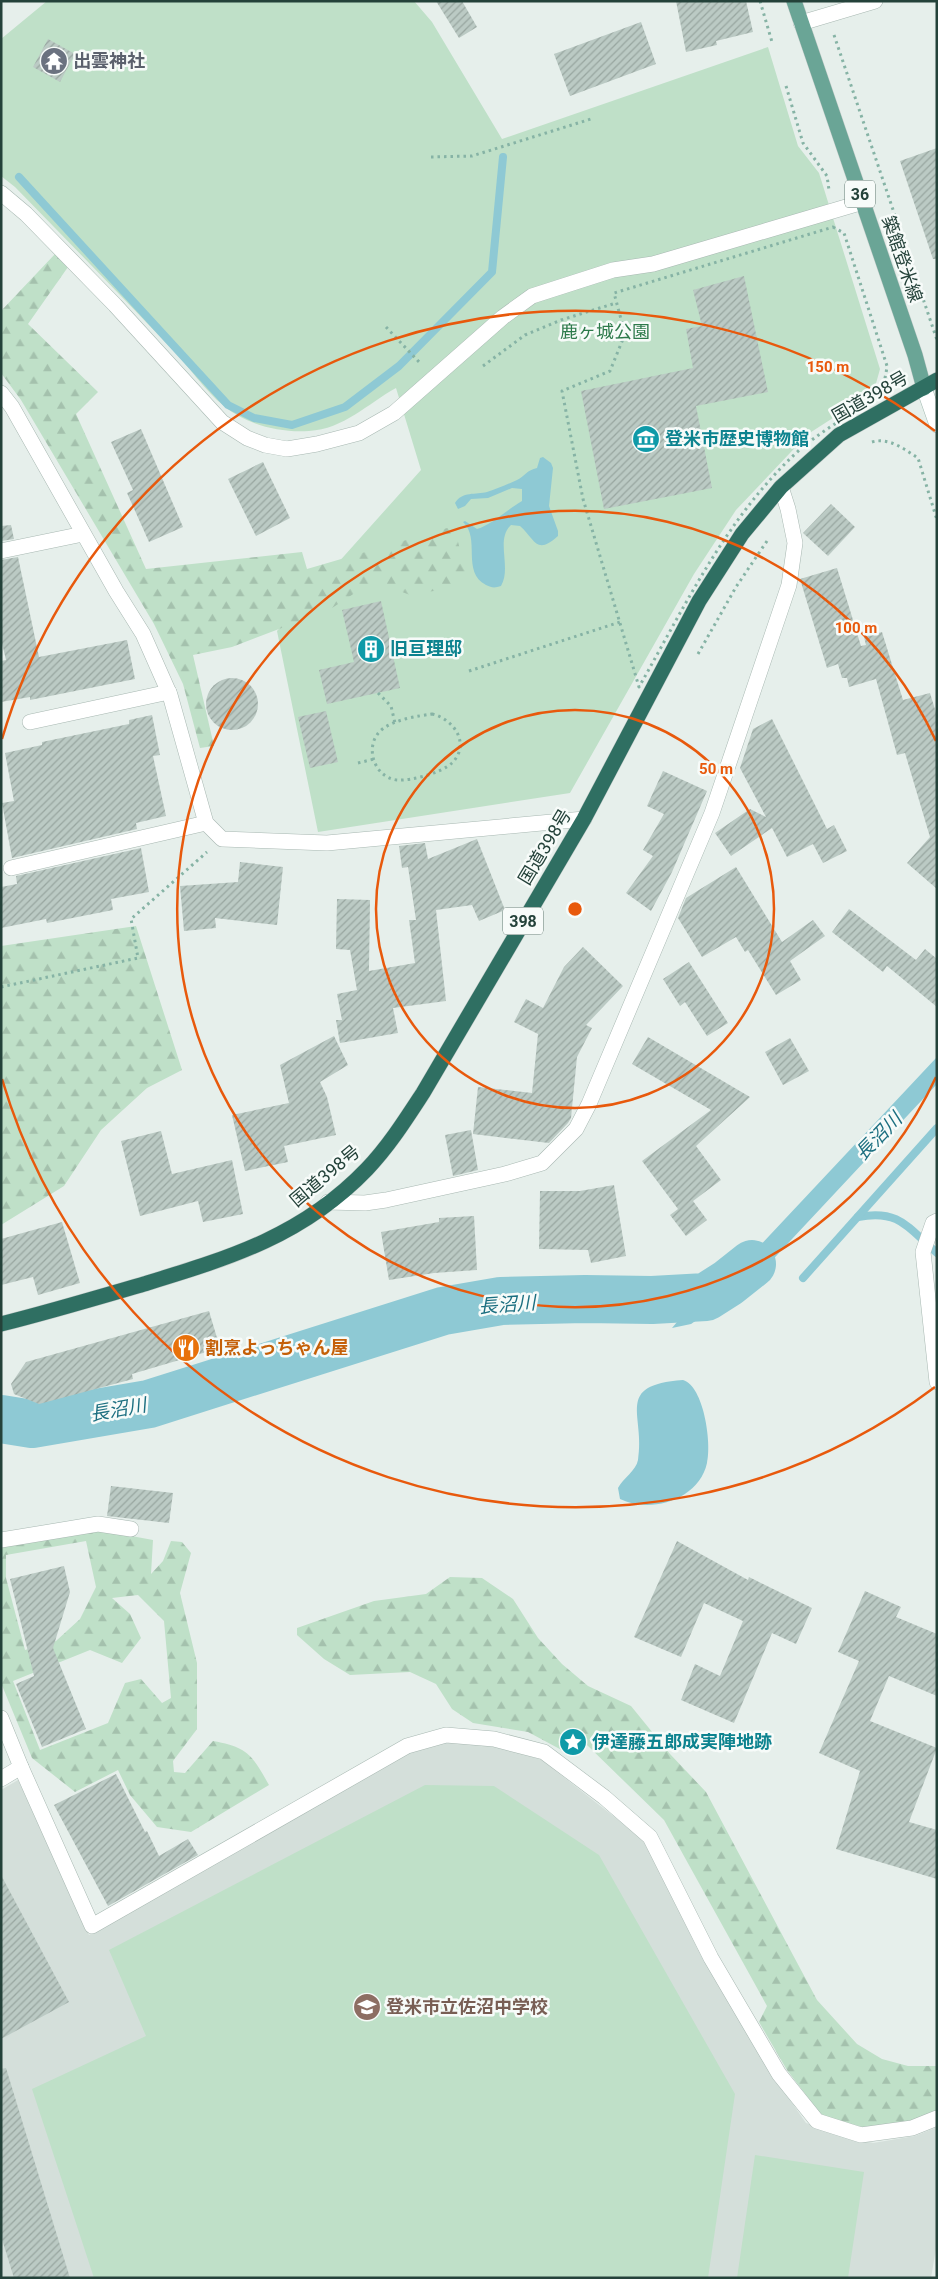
<svg xmlns="http://www.w3.org/2000/svg" width="938" height="2279" viewBox="0 0 938 2279" font-family="Roboto,'Noto Sans JP',sans-serif">
<defs>
<pattern id="forest-firs" width="22" height="20" patternUnits="userSpaceOnUse" patternTransform="scale(1.25)"><rect width="22" height="20" fill="#bfe0c8"/><path d="M5 1l3.5 6h-7zM16 11l3.5 6h-7z" fill="#a4c1ad"/></pattern>
<pattern id="building-hatch" width="6" height="6" patternUnits="userSpaceOnUse" patternTransform="scale(1.25)"><rect width="6" height="6" fill="#bbcac4"/><path d="M-1 1l2-2M0 6l6-6M5 7l2-2" fill="none" stroke="#98a6a0"/></pattern>
</defs>
<rect width="100%" height="100%" fill="#e6efeb"/>
<path fill="#d4dfda" d="M445,1741L490,1744L542,1760L645,1841L703,1956L761,2058L806,2123L873,2143L915,2136L937,2127V2243L931,2278H1V1790L18,1780L89,1935L414,1750Z"/>
<g fill="#bfe0c8">
<path d="M47,1H414L432,22L502,139L768,47L798,146L819,173L880,369L875,387L861,400L808,434L736,510L694,574L570,793L318,832L277,631L421,470L396,388C367,404 344,429 309,431C280,433 247,425 224,406C205,391 188,365 170,347C119,294 67,240 15,187L1,176V39Z"/>
<path d="M425,1785L494,1786L599,1855L735,2094L708,2278H94L32,2089L146,2036L109,1950Z"/>
<path d="M755,2155L864,2172L848,2278H737Z"/>
</g>
<g fill="url(#forest-firs)" fill-rule="evenodd">
<path d="M55,254L68,267L28,324L98,392L76,414L146,569L302,552L307,569L454,526L469,585L410,595L373,581L329,610L232,647L193,655L214,746L200,748L183,684L154,624L21,400L1,373V311Z"/>
<path d="M136,926L182,1070L147,1088L101,1130L64,1186L1,1225V946Z"/>
<path d="M99,1530L153,1540L151,1574L163,1561L171,1541L182,1542L191,1553L180,1593L197,1663V1729L173,1761L174,1772L185,1773L213,1741C248,1747 252,1755 269,1785L191,1832L157,1827L130,1795L118,1770L75,1792L32,1758L1,1683V1547ZM86,1541L96,1587L80,1619L56,1641L25,1650L6,1578V1555ZM138,1595L164,1621L171,1698L162,1703L141,1679L125,1683L108,1723L40,1750L13,1681L90,1650L122,1663L141,1638L130,1614L112,1598Z"/>
<path d="M450,1577L482,1578L513,1599L538,1638L562,1664L588,1686L631,1706L670,1754L706,1792L817,2000L857,2044L882,2059L908,2066H937V2111L910,2122L862,2127L822,2116L787,2070L759,2022L767,2006L664,1820L586,1744L571,1755L528,1732L473,1723L452,1709L436,1684L410,1672L350,1675L324,1659L297,1635V1628L374,1601L426,1594Z"/>
</g>
<g fill="#8ec9d4">
<path d="M543,457L551,463L553,468L549,506L558,531V536C536,556 535,539 520,526L511,525C495,540 512,567 501,586C495,588 492,588 486,585C461,572 481,538 463,522L465,521L477,529C491,525 508,509 522,501V489L512,488L488,498L471,499L465,506L458,509L455,503C462,491 476,495 487,492C497,489 508,484 517,480C525,476 527,470 537,468L540,458Z"/>
<path d="M937,1057V1084L763,1270L728,1299L691,1324L672,1328L709,1284L725,1277L755,1251Z"/>
<path d="M683,1380C704,1386 712,1444 707,1463C699,1500 650,1514 620,1499L618,1488C623,1478 636,1471 638,1460C646,1415 613,1385 683,1380Z"/>
</g>
<g fill="none" stroke-linecap="round" stroke-linejoin="round">
<g stroke="#8ec9d4" stroke-width="8">
<path d="M19,177L228,405L254,418L292,425L345,407L399,366L492,272L503,157"/>
<path d="M858,1217C900,1209 908,1228 937,1253"/>
<path d="M803,1278L937,1128"/>
</g>
<path stroke="#8ec9d4" stroke-width="48" d="M1,1419L32,1424L149,1404L443,1311L501,1301L585,1299L652,1300L706,1297L728,1283L752,1264"/>
</g>
<g fill="url(#building-hatch)">
<path d="M436,1H462L477,27L459,38Z"/>
<path d="M676,1H746L753,32L716,41L717,45L686,52Z"/>
<path d="M641,22L656,64L570,96L554,54Z"/>
<path d="M48,39L75,54L60,82L33,67Z"/>
<path d="M937,148V259H933L900,161Z"/>
<path d="M744,276L768,392L696,406L712,488L604,509L581,391L693,368L686,329L702,326L693,290Z"/>
<path d="M141,429L183,527L149,542L127,493L133,490L111,442Z"/>
<path d="M263,462L290,518L256,536L228,479Z"/>
<path d="M831,504L855,527L828,556L803,533Z"/>
<path d="M11,525L14,539L1,541V526Z"/>
<path d="M18,557L39,657L127,640L135,679L30,700V697L1,702V661L6,660L1,639V560Z"/>
<path d="M837,568L861,646L866,645L864,637L882,632L903,700L930,693L937,716V889L907,863L930,837L905,753L897,755L876,679L849,687L847,678H842L838,664L827,668L800,579Z"/>
<path d="M381,601L400,688L327,704L319,670L354,662L342,610Z"/>
<circle cx="232" cy="704" r="26"/>
<path d="M326,711L338,762L310,768L298,717Z"/>
<path d="M152,715L160,755L153,756L166,816L136,823L137,829L12,858L2,803L14,801L5,753L42,745V742L129,724V720Z"/>
<path d="M772,719L827,829L834,825L847,851L823,863L813,844L787,857L772,828L731,856L715,833L750,809L766,817L740,768L753,729Z"/>
<path d="M663,771L707,791L672,872L651,911L626,893L653,856L643,850L664,814L647,806Z"/>
<path d="M477,839L505,910L479,921L472,905L436,910L446,1001L393,1008L398,1033L340,1043L336,1020H342L337,994L357,990L350,950L336,949L337,899L370,900L369,971L415,963L409,920H416L408,867L402,868L399,846L425,843L428,859Z"/>
<path d="M141,848L149,892L111,899L113,910L47,923L46,919L1,928V887L17,884L16,876Z"/>
<path d="M240,862L283,867L277,925L215,918L216,928L184,931L180,886L238,882Z"/>
<path d="M736,867L782,942L813,920L825,936L790,961L801,980L776,995L748,950L745,952L736,937L702,957L678,918L686,898Z"/>
<path d="M849,909L916,960L925,949L937,959V1007L887,966L883,972L832,932Z"/>
<path d="M583,947L623,986L586,1025L592,1028L577,1057L571,1118L568,1123L549,1143L473,1134L478,1087L532,1093L538,1034L514,1022L526,999L543,1008L564,967Z"/>
<path d="M689,962L728,1023L707,1036L685,1002L680,1006L663,979Z"/>
<path d="M334,1036L348,1065L320,1082L327,1097L336,1135L284,1146L288,1162L245,1171L232,1115L289,1103L280,1065Z"/>
<path d="M648,1037L750,1097L696,1146L721,1180L693,1201L707,1220L686,1236L670,1215L678,1209L642,1161L711,1110L632,1064Z"/>
<path d="M790,1038L809,1071L783,1085L765,1052Z"/>
<path d="M471,1130L478,1170L453,1176L445,1135Z"/>
<path d="M161,1131L172,1174L232,1160L243,1214L203,1222L198,1201L140,1216L121,1141Z"/>
<path d="M614,1185L626,1256L591,1263L588,1250L539,1249L540,1191H580Z"/>
<path d="M474,1216L477,1270L434,1273L389,1280L381,1232L439,1222V1218Z"/>
<path d="M62,1222L80,1283L38,1295L33,1277L1,1285V1239Z"/>
<path d="M209,1311L220,1348L132,1374L133,1379L39,1404L14,1394L11,1384L26,1362Z"/>
<path d="M111,1486L173,1493L169,1523L107,1516Z"/>
<path d="M677,1541L748,1580L749,1577L812,1608L796,1644L772,1633L734,1723L681,1700L695,1664L720,1676L743,1621L704,1603L681,1657L634,1637Z"/>
<path d="M64,1566L70,1592L53,1648L86,1729L42,1747L16,1684L34,1676L10,1579Z"/>
<path d="M865,1591L901,1607L896,1617L937,1634V1696L889,1676L870,1721L937,1748L909,1822L937,1830V1879L836,1849L860,1771L819,1753L859,1661L838,1652Z"/>
<path d="M116,1774L145,1832L147,1831L159,1856L188,1839L198,1855L108,1906L54,1805Z"/>
<path d="M1,1875L69,2002L1,2039Z"/>
<path d="M6,2068L70,2278H14L1,2236V2069Z"/>
</g>
<g fill="none" stroke-linecap="round" stroke-linejoin="round">
<g stroke="#a8b8b2" stroke-width="16">
<g id="lane">
<path d="M1,1540L98,1524L131,1529"/>
<path d="M21,1767L92,1926L407,1746L446,1735L494,1739L544,1752L604,1797L650,1837L711,1958L779,2074L817,2121L861,2135L912,2128L937,2118"/>
</g>
</g>
<g stroke="#a8b8b2" stroke-width="16">
<g id="street">
<path d="M801,23L875,1"/>
<path d="M1,193L26,214L115,305L222,422L247,438L265,445L287,449L317,444L359,433L394,413L503,317L532,296L613,270L653,264L863,202"/>
<path d="M1,393L12,407L116,591L143,634L170,695L206,823L222,839L327,843L584,819"/>
<path d="M1,551L83,534"/>
<path d="M30,722L169,692"/>
<path d="M11,868L206,823"/>
<path d="M328,1202L365,1203L386,1200L505,1174L542,1163L576,1129L589,1104L712,813L789,585L795,543L788,509L781,487"/>
<path d="M937,1221L933,1223L923,1252L937,1382"/>
<path d="M1,1718L21,1767L1,1779"/>
</g>
</g>
<g stroke="#a4bbb3" stroke-width="16">
<path id="secondary" d="M924,388L937,425"/>
</g>
<g stroke="#c2cac8" stroke-width="16">
<path id="primary" d="M794,1L915,355L924,388"/>
</g>
<g stroke="#c2cac8" stroke-width="16">
<path id="highway" d="M1,1324C49,1312 96,1298 144,1284C229,1258 303,1236 367,1169C389,1146 406,1119 423,1093L584,819L699,601L742,534L781,487L839,435L937,380"/>
</g>
<g stroke="#86b3a5" stroke-width="3" stroke-dasharray="2.5 4" stroke-linecap="butt">
<path d="M760,1L772,42"/>
<path d="M834,35L937,340"/>
<path d="M786,86L803,143L827,176L829,190"/>
<path d="M431,157L472,156L591,119"/>
<path d="M833,227L844,233L887,366C886,375 884,386 878,394C870,405 855,411 844,418C827,429 810,440 795,454C726,519 685,606 639,687L583,499L562,391L610,371L625,334L614,293Z"/>
<path d="M386,327L420,363"/>
<path d="M483,366L525,335L561,320L616,303"/>
<path d="M872,442C889,437 904,449 918,458L937,520"/>
<path d="M698,654L736,587L769,538"/>
<path d="M469,671L620,622"/>
<path d="M378,693L391,706L395,723"/>
<path d="M432,714C454,719 471,744 452,763C441,773 411,781 397,780C372,777 363,742 384,728C397,719 418,716 432,714Z"/>
<path d="M358,763L374,759"/>
<path d="M1,987L138,958L131,919L207,852"/>
</g>
<use href="#lane" stroke="#fff" stroke-width="15"/>
<use href="#street" stroke="#fff" stroke-width="15"/>
<use href="#secondary" stroke="#fff" stroke-width="15"/>
<use href="#primary" stroke="#6aa596" stroke-width="15"/>
<use href="#highway" stroke="#2f6f62" stroke-width="15"/>
</g>
<g fill="none" stroke="#e8590c" stroke-width="2.5">
<circle cx="575" cy="909" r="199"/>
<path d="M936 1077A398 398 0 1 1 936 741"/>
<path d="M935 1387A598 598 0 0 1 2 1079M2 739A598 598 0 0 1 935 431"/>
</g>
<defs>
<g id="temple-disc" transform="scale(1.4375)"><circle r="9.5" fill="#6b7280" stroke="#f7fbf9"/><path d="M0-6L5-2H3V0L6.5 2.5H4V6H1.5V3h-3V6H-4V2.5H-6.5L-3 0V-2H-5Z" fill="#fff"/></g>
<g id="museum-disc" transform="scale(1.4375)"><circle r="9.5" fill="#0f9aa8" stroke="#f7fbf9"/><path d="M0-6L6-3V-2H-6V-3ZM-5-1h2V3h-2ZM-1-1h2V3h-2ZM3-1h2V3H3ZM-6 4H6V6H-6Z" fill="#fff"/></g>
<g id="building-disc" transform="scale(1.4375)"><circle r="9.5" fill="#0f9aa8" stroke="#f7fbf9"/><path d="M-4-6H4V6H1V3H-1V6H-4ZM-2.5-4.3h1.7v1.8h-1.7ZM.8-4.3h1.7v1.8H.8ZM-2.5-1h1.7V.8h-1.7ZM.8-1h1.7V.8H.8Z" fill="#fff"/></g>
<g id="restaurant-disc" transform="scale(1.4375)"><circle r="9.5" fill="#e8710a" stroke="#f7fbf9"/><path d="M-5-6h1v4h1v-4h1v4h1v-4h1v5L-1.5 .5V6h-2V.5L-5-1ZM5-6V6H3V1.5H1.5Q1.5-4 5-6Z" fill="#fff"/></g>
<g id="sight-disc" transform="scale(1.4375)"><circle r="9.5" fill="#0f9aa8" stroke="#f7fbf9"/><path d="M0-6L1.8-2.2L6-1.7L2.9 1.2L3.7 5.4L0 3.3L-3.7 5.4L-2.9 1.2L-6-1.7L-1.8-2.2Z" fill="#fff"/></g>
<g id="school-disc" transform="scale(1.4375)"><circle r="9.5" fill="#8d6e63" stroke="#f7fbf9"/><path d="M0-5L7-2L0 1L-7-2ZM-4 1L0 2.5L4 1V4Q0 6-4 4Z" fill="#fff"/></g>
</defs>
<g fill-rule="evenodd">
<use href="#temple-disc" x="54" y="61"/>
<use href="#museum-disc" x="646" y="439"/>
<use href="#building-disc" x="371" y="649"/>
<use href="#restaurant-disc" x="186" y="1348"/>
<use href="#sight-disc" x="573" y="1742"/>
<use href="#school-disc" x="367" y="2007"/>
</g>
<g text-anchor="middle" stroke-width="5" stroke-linejoin="round" paint-order="stroke">
<g fill="#f7fbf9" stroke="#637a73" stroke-width="1">
<rect x="845" y="180.5" width="30" height="27" rx="4"/>
<rect x="503" y="907.5" width="40" height="27" rx="4"/>
</g>
<g font-size="16" font-weight="bold" fill="#24423a">
<text x="860" y="200">36</text>
<text x="523" y="927">398</text>
</g>
<g font-size="18" font-weight="bold" fill="#5b616d" stroke="#f7fbf9" text-anchor="start">
<text x="73" y="67">出雲神社</text>
</g>
<g font-size="18" fill="#24423a" stroke="#f7fbf9">
<text transform="translate(902 259) rotate(71)" y="6">築館登米線</text>
<text transform="translate(870 397) rotate(-30)" y="6">国道398号</text>
<text transform="translate(545 847) rotate(-59)" y="6">国道398号</text>
<text transform="translate(325 1176) rotate(-40)" y="6">国道398号</text>
</g>
<g font-size="18" fill="#2d7a4b" stroke="#f7fbf9">
<text x="605" y="338">鹿ヶ城公園</text>
</g>
<g font-size="18" font-weight="bold" fill="#0d838f" stroke="#f7fbf9" text-anchor="start">
<text x="665" y="445">登米市歴史博物館</text>
<text x="390" y="655">旧亘理邸</text>
<text x="592" y="1748">伊達藤五郎成実陣地跡</text>
</g>
<g font-size="18" font-weight="bold" fill="#c56008" stroke="#f7fbf9" text-anchor="start">
<text x="205" y="1354">割烹よっちゃん屋</text>
</g>
<g font-size="18" font-weight="bold" fill="#785e54" stroke="#f7fbf9" text-anchor="start">
<text x="386" y="2013">登米市立佐沼中学校</text>
</g>
<g font-size="19" font-style="italic" fill="#1c6f80" stroke="#f7fbf9">
<text transform="translate(878 1136) rotate(-46)" y="7">長沼川</text>
<text transform="translate(507 1304) rotate(-4)" y="7">長沼川</text>
<text transform="translate(118 1409) rotate(-10)" y="7">長沼川</text>
</g>
</g>
<circle cx="575" cy="909" r="8" fill="#e8590c" stroke="#f7fbf9" stroke-width="2.5"/>
<g font-size="15" text-anchor="middle" font-weight="bold" fill="#e8590c" stroke="#f7fbf9" stroke-width="5" stroke-linejoin="round" paint-order="stroke">
<text x="828" y="372">150 m</text>
<text x="856" y="633">100 m</text>
<text x="716" y="774">50 m</text>
</g>
<rect width="938" height="2279" fill="none" stroke="#24423a" stroke-width="5"/>
</svg>
